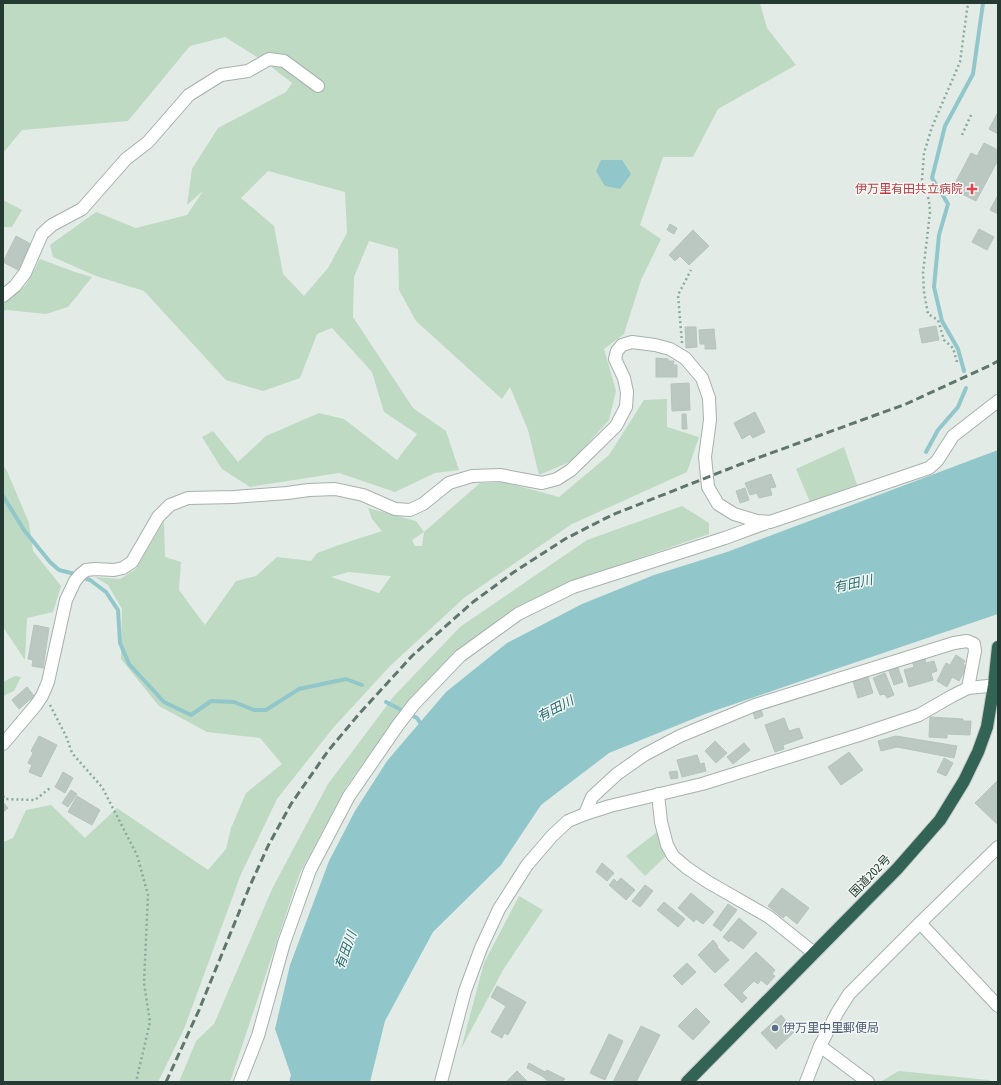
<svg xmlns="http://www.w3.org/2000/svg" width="1001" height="1085" viewBox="0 0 1001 1085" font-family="'Asap Condensed','Noto Sans JP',sans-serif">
<rect width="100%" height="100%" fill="#e3ebe6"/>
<g fill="#bedac3" fill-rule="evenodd">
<path d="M3,3H760L767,28L796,65L718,109L693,157H663L640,225L661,239L641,280L624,334L604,349L616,391L609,420L572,461L539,475L528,430L510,387L502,399L416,321L399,290L398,249L369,241L354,277L353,317L413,408L446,431L459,470L435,473L395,492L339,473L250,487L222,469L202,437L213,431L238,462L266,436L319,413L344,419L397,460L417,434L384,412L372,372L332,328L317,334L300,378L263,391L226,380L144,291L96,276L53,257L50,245L96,212L136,228L187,215L203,191L187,205L192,169L218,128L286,92L292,83L265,62L225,37L190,46L128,121L22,130L3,153ZM268,171L345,192L347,233L328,268L304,296L283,274L274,226L241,198Z"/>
<path d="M3,200L22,210L12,227H3Z"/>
<path d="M40,259L78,273L92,277L68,307L46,314L7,310L3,311V305L26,285Z"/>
<path d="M667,399V427L699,437L687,472L572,524L464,598L390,666L333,728L277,799L241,874L184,1029L158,1082H3V842L13,838L26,810L51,805L85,838L117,808L208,870L226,849L231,828L246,793L282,764L260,738L207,732L159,706L121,659L122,609L108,585L95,577L120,579L136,569L164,521L165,557L181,562L179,590L205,625L236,581L256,576L277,557L311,561L317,553L339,545L382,531L372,519L368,508L416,521L424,532L480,483L503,482L559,497L609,455L644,400ZM424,532L422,546H415L412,540ZM348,572L390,576H391L379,593L331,577Z"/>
<path d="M844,447L857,485L810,502L796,469Z"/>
<path d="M3,465L7,471L29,523L33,551L61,586L53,612L27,618L25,660L3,627Z"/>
<path d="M682,506L709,523V534L575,580L516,608L457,651L407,702L346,787L299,875L230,1082H179L196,1041L214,1024L273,887L328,784L394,696L460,627L587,540Z"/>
<path d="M15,676L21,677L14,691L3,696V682Z"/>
<path d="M657,832L666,856L645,876L626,856Z"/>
<path d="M519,896L543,910L503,970L461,1049L484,963Z"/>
<path d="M899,1071L988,1080L994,1082H880Z"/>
</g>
<g fill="#91c7ca">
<path d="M601,160H622L631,174L620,189L605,186L596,171Z"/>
<path d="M998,450V614L833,670L705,714L609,753L541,805L501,865L433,932L385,1021L370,1082H289L291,1075L275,1029L290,965L329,861L355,811L387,761L446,692L507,643L582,604L654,575L727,552Z"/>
</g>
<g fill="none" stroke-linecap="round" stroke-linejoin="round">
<g stroke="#91c7ca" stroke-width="4">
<path d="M964,371L958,349L942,321L934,287L939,235L948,204L932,178L945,126L973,74L983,3"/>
<path d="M926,452L938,430L958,407L966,388"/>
<path d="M3,496L24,530L50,562L59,570L71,573L90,580L106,592L118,610L120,643L129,664L164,702L191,715L211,701L234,702L254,710H266L299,689L346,679L362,685"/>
<path d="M386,702L417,718L423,727"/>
</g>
</g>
<g fill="#bbc8c2" stroke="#b6c4bd">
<path d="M998,112V134L989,129Z"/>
<path d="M984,143L998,150V160L976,201L952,189L971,153L977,156Z"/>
<path d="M998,195V214L990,210Z"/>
<path d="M670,224L677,228L674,234L667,230Z"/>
<path d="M979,229L994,237L987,250L972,242Z"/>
<path d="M693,230L709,246L689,265L680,256L675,261L669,255Z"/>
<path d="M16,236L31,244L18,270L3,262Z"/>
<path d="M936,326L939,340L922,343L919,329Z"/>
<path d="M685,327H696L697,347L686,348Z"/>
<path d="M714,329L716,349H705V344H700L699,330Z"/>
<path d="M656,358L668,359V361H674L673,365H677V377H656Z"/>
<path d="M689,383L690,410L672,411L671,384Z"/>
<path d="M755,412L765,432L753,438L750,434L742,439L734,423Z"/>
<path d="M682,414H686L687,429H682Z"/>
<path d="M771,474L776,487L770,488L772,495L759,498L757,493L750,495L745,483Z"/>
<path d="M745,488L749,500L740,503L736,491Z"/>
<path d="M34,625L49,628L43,668L32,666L33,660L28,659Z"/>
<path d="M956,655L965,661L963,664L967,667L959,681L952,677L947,687L937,681L946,663L950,665Z"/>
<path d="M925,658L926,663L934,661L937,671L931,673L933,680L909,687L904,670L914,667L912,661Z"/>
<path d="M898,668L903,682L894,685L889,671Z"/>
<path d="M885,673L894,695L887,698L885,694L880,695L873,678Z"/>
<path d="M868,677L873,693L858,698L853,681Z"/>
<path d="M27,687L34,696L19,709L12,700Z"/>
<path d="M761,709L763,716L755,719L753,712Z"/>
<path d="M930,717L963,719V721H971L970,735L947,734V738L929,737Z"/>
<path d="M784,718L789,731L799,728L803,738L783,745L784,749L775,752L765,725Z"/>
<path d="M39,736L57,745L41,777L29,772L32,765L28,763L33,753L31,751Z"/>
<path d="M896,736L957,746L954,758L897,747L881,751L878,741Z"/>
<path d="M715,741L727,753L716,763L705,751Z"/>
<path d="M744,743L750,750L733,764L727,757Z"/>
<path d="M849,752L863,770L841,785L828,767Z"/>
<path d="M697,755L700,764L704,763L706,771L682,777L677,760Z"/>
<path d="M944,758L953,763L946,776L937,772Z"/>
<path d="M677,771L678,778L671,779L669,772Z"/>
<path d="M63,772L73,778L65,793L55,787Z"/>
<path d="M998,780V825L975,803Z"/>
<path d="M71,790L77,794L68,807L62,803Z"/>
<path d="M77,796L100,810L92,825L68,812Z"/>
<path d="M3,802L8,808L3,812Z"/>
<path d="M602,863L614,873L607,881L596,872Z"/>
<path d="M621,878L635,890L626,900L609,885L614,879L617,882Z"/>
<path d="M645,885L653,891L640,907L632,901Z"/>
<path d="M782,888L809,908L797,924L786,915L783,918L768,906Z"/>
<path d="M691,893L714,912L703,924L696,919L694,922L678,908Z"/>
<path d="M664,902L685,919L678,927L657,910Z"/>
<path d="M728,904L737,910L721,931L713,925Z"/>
<path d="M739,918L757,933L743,949L731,940L729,942L723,937Z"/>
<path d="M713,940L718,946L717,947L729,960L715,973L698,955Z"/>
<path d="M756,952L775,970L772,974L775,976L767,985L761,980L758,984L754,981L742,993L747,998L742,1003L724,985Z"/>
<path d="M687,963L696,972L682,985L673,976Z"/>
<path d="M497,986L526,1002L508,1035L504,1033L502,1038L491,1032L506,1006L491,997Z"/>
<path d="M696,1008L710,1022L693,1040L678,1026Z"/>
<path d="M781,1015L795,1031L776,1049L761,1033Z"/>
<path d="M641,1026L660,1035L636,1082H613Z"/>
<path d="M609,1034L623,1041L605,1080L590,1073Z"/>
<path d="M529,1063L545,1072L547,1070L565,1079L561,1082H549L542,1076L527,1068Z"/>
<path d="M517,1071L528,1082H506Z"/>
</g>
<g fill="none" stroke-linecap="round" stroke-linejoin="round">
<g stroke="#a6b2ac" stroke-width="14">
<g id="street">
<path d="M3,296L15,286L25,273L42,234L52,225L82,209L126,159L148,142L189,95L221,75L248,71L269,59L284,61L318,86"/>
<path d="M3,744L36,705L42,696L48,682L66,600L75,581L80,575L86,570L95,569L114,570L123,568L132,562L158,517L170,505L188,498L234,497L287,493L309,490L335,489L363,495L395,509L410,510L423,504L449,483L472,476L500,475L542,483L557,479L571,470L616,426L626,407L627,392L624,378L615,359L617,351L622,345L632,342L655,345L670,349L685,358L702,378L709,398L710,420L705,457L708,487L718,504L734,514L757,521L770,522L929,468L937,461L953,436L998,401"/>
<path d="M658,794L661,822L667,845L673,856L687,868L708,882L769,917L814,953"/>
<path d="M585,814L592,797L617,774L644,755L680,736L755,705L954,643L967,641L974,644L975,651L968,688"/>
<path d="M920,923L998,1006"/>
<path d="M820,1046L868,1082"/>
<path d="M240,1082L258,1036L284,943L310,870L349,796L398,725L414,704L460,656L518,614L573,587L725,538L766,523"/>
<path d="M441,1082L465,991L481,948L499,909L527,865L552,836L568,821L585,814L610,806L702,784L859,735L919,715L952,696L968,688L998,685"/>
<path d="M806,1082L820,1046L837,1013L849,994L920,923L998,847"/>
</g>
</g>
<g stroke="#c2c8c6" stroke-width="14">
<path id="highway" d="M687,1082L897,869L940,820L964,781L978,752L987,727L994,685L998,647"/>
</g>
<g stroke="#87ab9c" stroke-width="2.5" stroke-dasharray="2 3" stroke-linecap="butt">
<path d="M962,135L972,113"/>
<path d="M682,343L678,295L691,270"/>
<path d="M957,362L953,348L944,340L938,320L928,314L924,292L923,273L930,212L929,200L922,180L924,153L932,127L960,62L968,3"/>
<path d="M50,705L66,736L72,753L102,787L137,855L148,895L144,983L150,1022L136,1082"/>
<path d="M3,796L5,799L35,800L50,788"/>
</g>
<use href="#street" stroke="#fff" stroke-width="12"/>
<use href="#highway" stroke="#336355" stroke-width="12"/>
<path stroke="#5f766d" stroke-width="3" stroke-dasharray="8 4" stroke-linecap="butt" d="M166,1082L199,1010L249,888L268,846L291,804L328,751L359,714L412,656L473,602L514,572L565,539L612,515L741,464L906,404L991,365L998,361"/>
</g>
<path fill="#e0444e" stroke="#f3f8f5" stroke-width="1.5" d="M970 183h4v4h4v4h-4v4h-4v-4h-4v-4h4z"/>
<circle fill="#5c6f8a" stroke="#f3f8f5" stroke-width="1.5" cx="775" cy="1028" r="4"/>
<g text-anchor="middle" stroke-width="3" stroke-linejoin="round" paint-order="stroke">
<g font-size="12" fill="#be3a42" stroke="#f3f8f5" text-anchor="end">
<text x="963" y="193">伊万里有田共立病院</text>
</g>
<g font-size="12" fill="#243a32" stroke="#f3f8f5">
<text transform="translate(870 876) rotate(-46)" y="4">国道202号</text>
</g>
<g font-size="12" fill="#4e5e75" stroke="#f3f8f5" text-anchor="start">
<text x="783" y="1032">伊万里中里郵便局</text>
</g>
<g font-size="13" font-style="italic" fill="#256a70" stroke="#f3f8f5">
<text transform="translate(853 583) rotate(-12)" y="5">有田川</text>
<text transform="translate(555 708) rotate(-27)" y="5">有田川</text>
<text transform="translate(345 950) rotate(-70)" y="5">有田川</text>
</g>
</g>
<rect width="1001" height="1085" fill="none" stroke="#243a32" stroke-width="8"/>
</svg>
